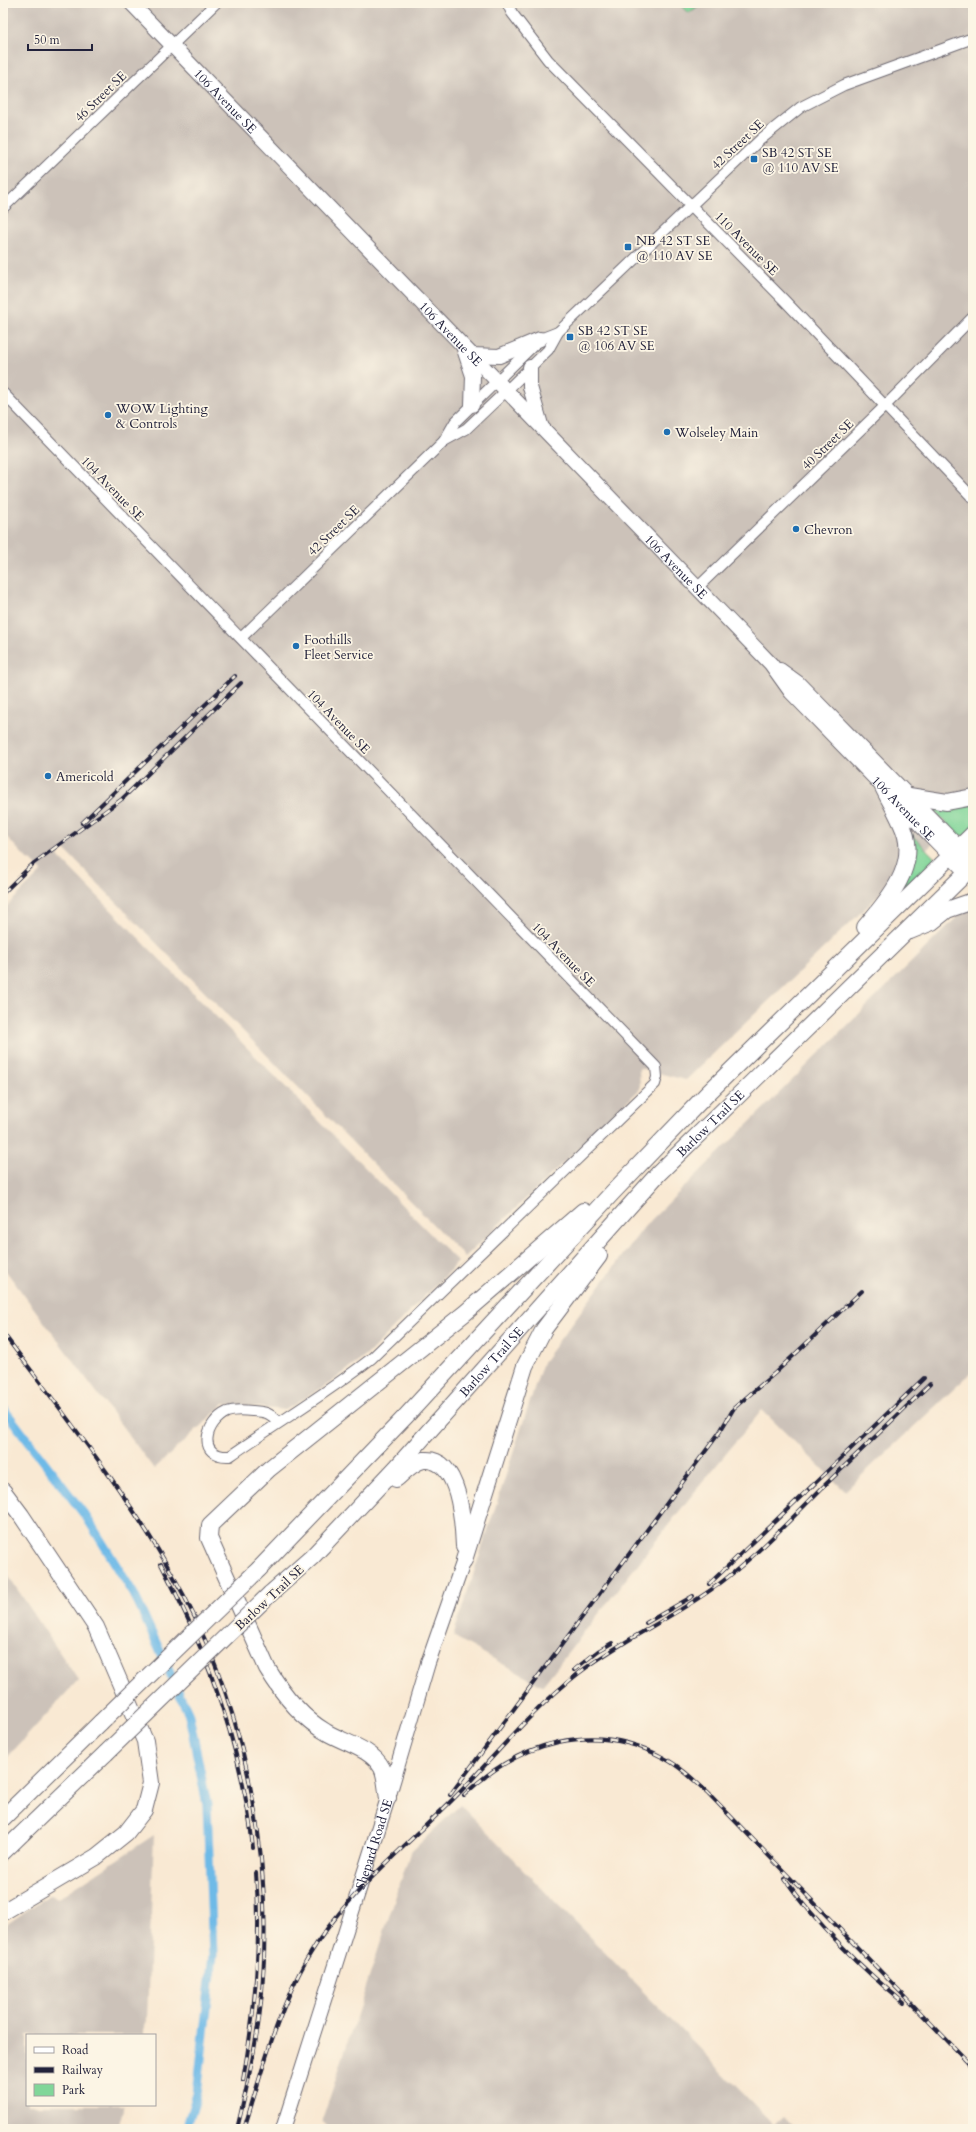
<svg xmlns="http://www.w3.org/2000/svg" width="976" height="2132" viewBox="0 0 976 2132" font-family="Cardo,serif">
<rect width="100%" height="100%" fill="#fcf5e5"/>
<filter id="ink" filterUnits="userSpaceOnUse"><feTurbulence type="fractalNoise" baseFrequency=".025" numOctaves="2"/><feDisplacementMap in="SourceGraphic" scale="8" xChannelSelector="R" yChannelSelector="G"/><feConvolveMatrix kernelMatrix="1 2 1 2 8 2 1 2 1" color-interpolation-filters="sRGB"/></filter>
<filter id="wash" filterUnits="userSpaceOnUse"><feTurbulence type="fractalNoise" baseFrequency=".012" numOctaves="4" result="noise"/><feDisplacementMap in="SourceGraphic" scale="16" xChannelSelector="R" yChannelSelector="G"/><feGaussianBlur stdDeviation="0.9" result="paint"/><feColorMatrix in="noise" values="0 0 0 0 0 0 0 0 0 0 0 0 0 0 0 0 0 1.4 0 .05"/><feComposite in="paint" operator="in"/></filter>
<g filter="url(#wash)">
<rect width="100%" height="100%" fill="#f9e9d3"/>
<g fill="#ccc2b9">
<path d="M3,3H679L689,13L702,3H973V805L686,1080L639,1068L640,1089L465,1257L64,849L58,856L458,1262L367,1355L330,1383L285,1410L224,1404L154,1469L3,1267V910L42,871L31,860L29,861L3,833Z"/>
<path d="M973,901V1371L845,1491L762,1410L692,1495L542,1686L453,1636L543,1362L644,1227Z"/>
<path d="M3,1568L78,1680L3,1762Z"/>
<path d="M460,1805L774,2125L784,2116L796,2129H330L322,2121L410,1853Z"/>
<path d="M154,1835L147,2019L143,2035H27V2105H124L118,2129H3V1927L49,1895L59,1898Z"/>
</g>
<g fill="#81d699" stroke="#527c6a">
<path d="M679,3H702L689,13Z"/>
<path d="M973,803V828L964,836L958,835L931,807Z"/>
<path d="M910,833L937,860L899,901Z"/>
</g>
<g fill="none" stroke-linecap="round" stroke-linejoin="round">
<path stroke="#6ebae7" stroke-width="9" d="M3,1408L87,1518L134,1594L189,1715L207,1805L213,1955L197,2094L186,2129"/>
</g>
</g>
<g filter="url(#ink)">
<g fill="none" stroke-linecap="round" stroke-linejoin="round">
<g stroke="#6d6870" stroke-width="12">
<g id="street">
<path d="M507,3L512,13L548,60L785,301L973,498"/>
<path d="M3,208L216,3"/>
<path d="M3,393L656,1067L657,1077L655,1084L372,1358C326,1394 277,1423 230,1456C196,1458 205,1422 227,1412C235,1409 244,1410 252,1411C266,1412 268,1412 279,1422"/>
<path d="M444,441L455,422L540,339L558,332"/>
<path d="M697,588L885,406L973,317"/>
<path d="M241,638L444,441L466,429L506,391L548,350L558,332L761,139L801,107L844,85L973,38"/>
</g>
</g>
<g stroke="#6d6870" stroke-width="16">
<g id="secondary">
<path id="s1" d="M131,3L771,664L791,692L966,872"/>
<path d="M464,349L473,376L472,405"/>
<path d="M472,355L499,356L540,339"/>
<path d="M530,367V387L541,425"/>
<path d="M780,670L798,683L973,862"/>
<path id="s2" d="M283,2129L388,1798L428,1663L464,1560"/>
</g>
</g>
<g stroke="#6d6870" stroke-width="18">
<g id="primary">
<path d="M909,796L947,802L973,797"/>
<path d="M865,927C887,901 918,867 904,830C898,814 889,800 882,785"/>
<path d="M910,931L932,922L947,910L973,901"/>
<path d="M396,1479C403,1473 413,1462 424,1460C460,1457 463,1523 464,1546"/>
<path d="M3,1491L21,1515L96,1627L145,1741L151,1783L144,1810L126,1833L96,1857L3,1912"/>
<path d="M464,1560L525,1366L544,1329L599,1256"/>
<path d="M259,1569L406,1416L613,1192L706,1095L973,834"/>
<path id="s3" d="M270,1594L312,1557L396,1468L658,1174L973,866"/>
<path d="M388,1798C386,1789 386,1776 382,1768C371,1748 344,1743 326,1732C300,1717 282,1693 267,1668L209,1538L210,1525L269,1469L465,1313L583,1211"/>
<path d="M3,1818L101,1722"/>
<path d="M3,1852L106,1753"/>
</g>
</g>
<use href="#street" stroke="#fff" stroke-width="10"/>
<use href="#secondary" stroke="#fff" stroke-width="14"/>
<use href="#primary" stroke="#fff" stroke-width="16"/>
<g stroke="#22223b" stroke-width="4">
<g id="rail">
<path d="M82,823L235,676"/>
<path d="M3,893L34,863L122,799L241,683"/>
<path d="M3,1333C61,1411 123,1487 171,1572C243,1697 274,1848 262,1992C258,2038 248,2084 237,2129"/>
<path d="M809,1489L924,1378"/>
<path d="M161,1564C208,1653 242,1747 253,1848"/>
<path d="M709,1584L812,1486"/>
<path d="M646,1623L693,1596"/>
<path d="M574,1670L598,1651L612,1643"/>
<path d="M450,1795L719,1433L734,1408L775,1373L862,1291"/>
<path d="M464,1795C519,1742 594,1719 664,1758C681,1767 695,1781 709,1794L972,2066"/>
<path d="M785,1879C815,1922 863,1970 904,2003"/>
<path d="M243,2080C255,2012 262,1943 256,1873"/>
<path d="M244,2129C262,2072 277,2011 307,1959C346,1892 409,1845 461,1791C499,1751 535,1707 579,1673C624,1638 678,1616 723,1581C760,1552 792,1518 825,1485C860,1451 895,1418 930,1384"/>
</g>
</g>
<use href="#rail" stroke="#fcf5e5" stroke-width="2.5" stroke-dasharray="8" stroke-linecap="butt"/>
<g stroke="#6d6870" stroke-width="18" stroke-linecap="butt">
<g id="primary-bridge">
<path d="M101,1722L259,1569"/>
<path d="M106,1753L270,1594"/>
</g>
</g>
<use href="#primary-bridge" stroke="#fff" stroke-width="16"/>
</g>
</g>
<g fill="#1f6fb2" stroke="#fcf5e5" stroke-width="1.5">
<rect x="750" y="155" width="8" height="8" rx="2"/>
<rect x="624" y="243" width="8" height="8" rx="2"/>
<rect x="566" y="333" width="8" height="8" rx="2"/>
<circle cx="108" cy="415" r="4"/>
<circle cx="667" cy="432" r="4"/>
<circle cx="796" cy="529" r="4"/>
<circle cx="296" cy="646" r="4"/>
<circle cx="48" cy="776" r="4"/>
</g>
<g text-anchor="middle" stroke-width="3.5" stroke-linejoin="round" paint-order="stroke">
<g font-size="13" fill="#22223b" stroke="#fcf5e5">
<text transform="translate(100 96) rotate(-44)" y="5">46 Street SE</text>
<text dy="5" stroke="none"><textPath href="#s1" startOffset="136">106 Avenue SE</textPath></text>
<text transform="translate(737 144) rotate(-43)" y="5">42 Street SE</text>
<text transform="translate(747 243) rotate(45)" y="5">110 Avenue SE</text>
<text dy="5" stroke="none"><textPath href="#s1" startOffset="460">106 Avenue SE</textPath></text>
<text transform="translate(827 444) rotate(-44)" y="5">40 Street SE</text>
<text transform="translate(113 488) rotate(46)" y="5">104 Avenue SE</text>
<text transform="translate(333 530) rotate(-44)" y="5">42 Street SE</text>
<text dy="5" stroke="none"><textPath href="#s1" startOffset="784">106 Avenue SE</textPath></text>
<text transform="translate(339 721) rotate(46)" y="5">104 Avenue SE</text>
<text dy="5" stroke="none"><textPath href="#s1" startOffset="1116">106 Avenue SE</textPath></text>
<text transform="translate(564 954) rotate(46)" y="5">104 Avenue SE</text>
<text dy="5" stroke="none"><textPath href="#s3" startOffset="645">Barlow Trail SE</textPath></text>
<text dy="5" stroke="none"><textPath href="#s3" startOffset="321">Barlow Trail SE</textPath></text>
<text transform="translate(269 1597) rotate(-43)" y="5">Barlow Trail SE</text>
<text dy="5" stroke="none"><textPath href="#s2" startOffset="299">Shepard Road SE</textPath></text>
</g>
<g font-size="13" fill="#22223b" stroke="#fcf5e5" text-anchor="start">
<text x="762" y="157">SB 42 ST SE<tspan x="762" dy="15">@ 110 AV SE</tspan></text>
<text x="636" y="245">NB 42 ST SE<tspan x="636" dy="15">@ 110 AV SE</tspan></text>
<text x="578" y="335">SB 42 ST SE<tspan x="578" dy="15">@ 106 AV SE</tspan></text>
<text x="116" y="413">WOW Lighting<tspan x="116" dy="15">&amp; Controls</tspan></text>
<text x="675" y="437">Wolseley Main</text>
<text x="804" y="534">Chevron</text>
<text x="304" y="644">Foothills<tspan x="304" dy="15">Fleet Service</tspan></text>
<text x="56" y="781">Americold</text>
</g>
</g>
<rect width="976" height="2132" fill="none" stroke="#fcf5e5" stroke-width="16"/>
<rect x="26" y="2034" width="130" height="72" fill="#fcf5e5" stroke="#a5a1a1"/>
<rect x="34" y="2047" width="20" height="6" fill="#ffffff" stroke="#a5a1a1"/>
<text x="62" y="2054" font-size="12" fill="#22223b">Road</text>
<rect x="34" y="2067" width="20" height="6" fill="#22223b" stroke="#a5a1a1"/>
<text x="62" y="2074" font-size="12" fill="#22223b">Railway</text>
<rect x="34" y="2084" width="20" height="12" fill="#81d699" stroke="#a5a1a1"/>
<text x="62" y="2094" font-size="12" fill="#22223b">Park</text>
<path d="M28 44v6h64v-6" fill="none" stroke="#22223b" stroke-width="2"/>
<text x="34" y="44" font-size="12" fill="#22223b" stroke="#fcf5e5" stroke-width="3" paint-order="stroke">50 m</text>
</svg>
